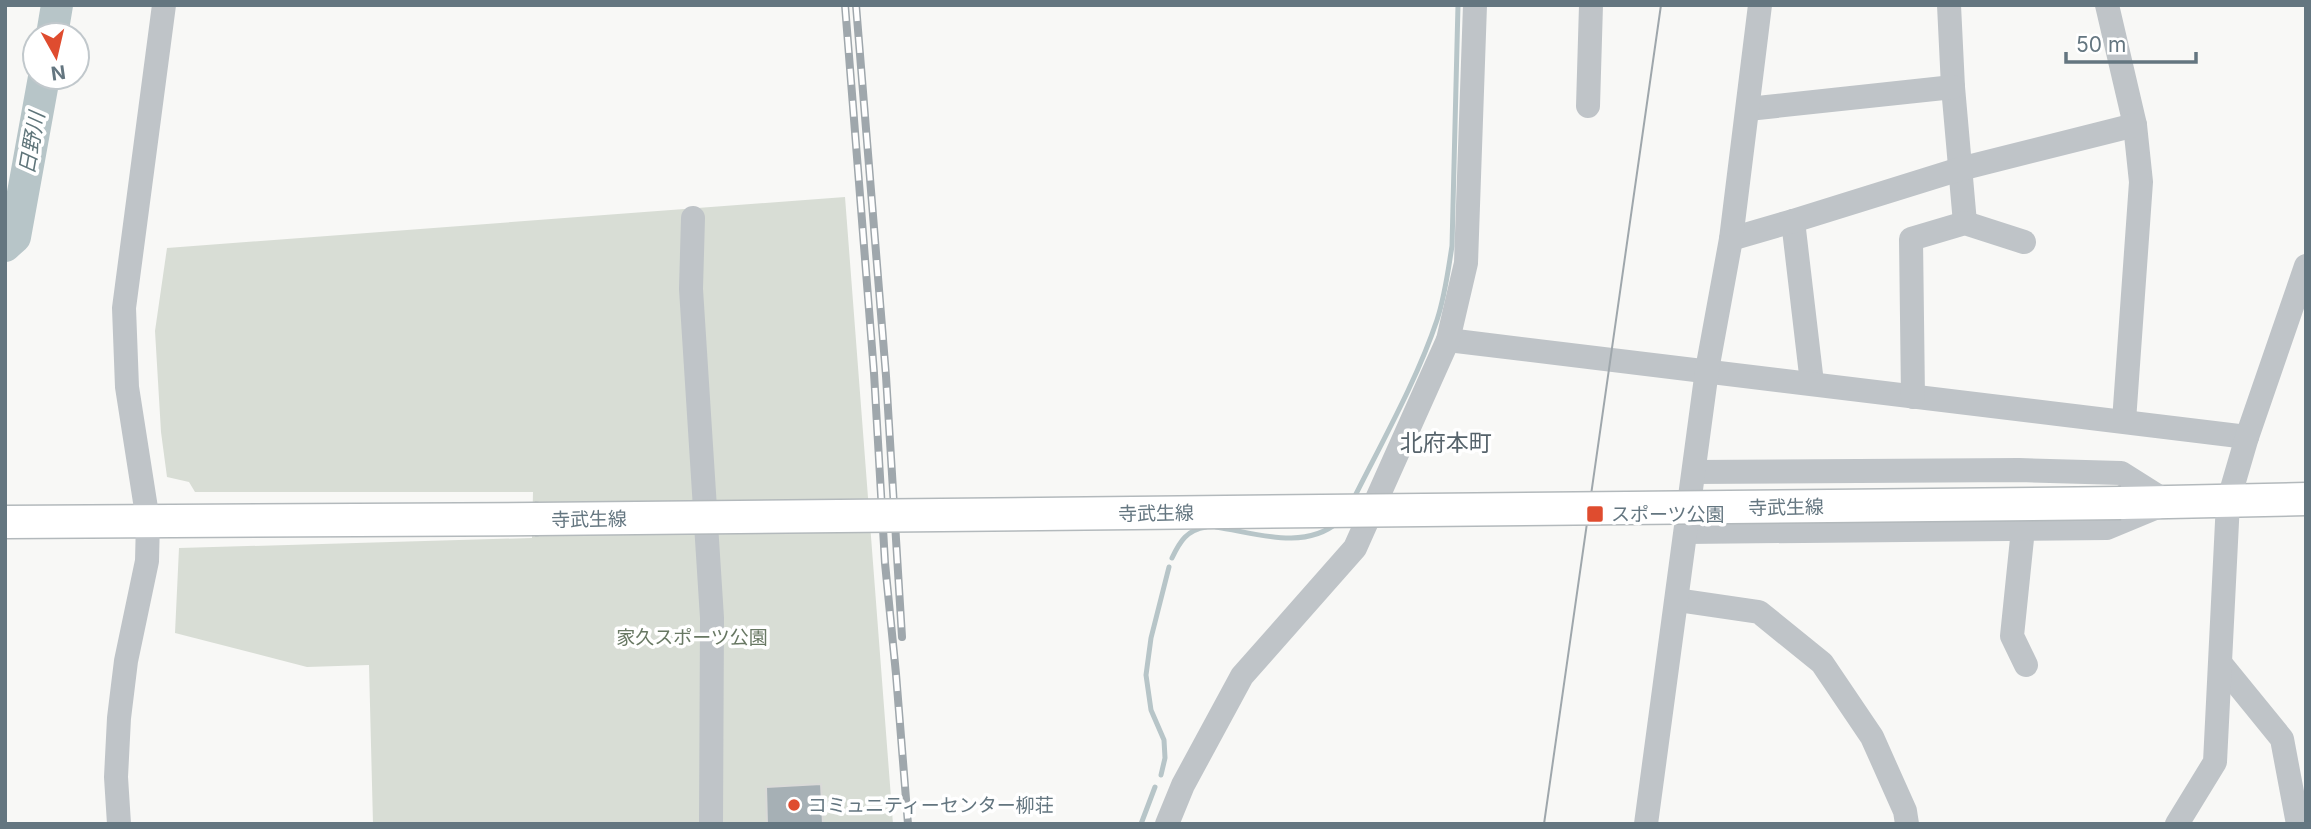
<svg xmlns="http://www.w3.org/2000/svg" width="2311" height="829" viewBox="0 0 2311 829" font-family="Inter,'Noto Sans JP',sans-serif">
<rect width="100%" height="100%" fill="#f8f8f6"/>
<path fill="#d8ddd5" d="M845,197L893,824H373L369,665L307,667L175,633L179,548L532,538L533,492H195L189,482L167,477L161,432L155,331L167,248Z"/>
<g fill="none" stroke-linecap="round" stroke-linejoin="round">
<g stroke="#b7c5c8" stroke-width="5">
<path d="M1353,500C1382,442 1417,380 1437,320C1445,296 1448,271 1452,246L1458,5"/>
<path d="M1216,527C1256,533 1304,551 1338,522"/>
<path d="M1172,558C1180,541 1187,530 1206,527"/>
<path d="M1161,775L1165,758L1164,740L1151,710L1146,675L1151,638L1169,567"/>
<path d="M1141,824L1155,787"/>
</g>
<g stroke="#b7c5c8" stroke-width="32">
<path d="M52,35L57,5"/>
<path d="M5,246L15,237L44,77"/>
</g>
</g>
<path fill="#a6b0b5" stroke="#dadad8" stroke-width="2" d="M821,784L823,824H767L766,787Z"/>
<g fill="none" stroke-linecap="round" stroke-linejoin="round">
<g stroke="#b3b9bc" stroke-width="35">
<g id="major">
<path d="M2121,503L2306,499"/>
<path d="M5,522L535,519"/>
</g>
</g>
<g stroke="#bfc4c8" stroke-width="24">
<path d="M1949,5L1953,87L1965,223"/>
<path d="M2107,5L2135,125L2141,182L2124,421"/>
<path d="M1588,106L1591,5"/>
<path d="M1748,109L1953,87"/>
<path d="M693,218L691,289L712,618L711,824"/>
<path d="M1793,221L1812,383"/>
<path d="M1731,239L1793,221L1960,169L2135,125"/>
<path d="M1448,340L2247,437"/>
<path d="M1913,397L1911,239L1965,223L2024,242"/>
<path d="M1694,472L2019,470L2121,473L2167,502"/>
<path d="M2023,529L2012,636L2026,665"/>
<path d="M1686,532L2107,528L2160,506"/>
<path d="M1677,600L1759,612L1822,663L1872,737L1905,811L1907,824"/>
<path d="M2221,664L2282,739L2298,824"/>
<path d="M119,824L116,777L119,718L126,661L147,561L148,521L127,387L124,308L164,5"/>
<path d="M1167,824L1183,785L1242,676L1355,548L1448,340L1466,263L1475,5"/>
<path d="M1646,824L1707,370L1731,239L1760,5"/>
<path d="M2177,824L2215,762L2228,502L2247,437L2306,266"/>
</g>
<use href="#major" stroke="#fff" stroke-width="32"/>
<path stroke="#9fa7ac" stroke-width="2" d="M1544,824L1661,5"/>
<g stroke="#9fa7ac" stroke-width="8">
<g id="rail">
<path d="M845,5L874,373L885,563L896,674L908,824"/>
<path d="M856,5L886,376L902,637"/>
</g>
</g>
<use href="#rail" stroke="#fff" stroke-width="5" stroke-dasharray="16" stroke-linecap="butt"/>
<g stroke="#b3b9bc" stroke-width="35" stroke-linecap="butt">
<path id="major-bridge" d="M535,519L2121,503"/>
</g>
<use href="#major-bridge" stroke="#fff" stroke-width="32"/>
</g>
<g fill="#df4c2f" stroke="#fff" stroke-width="2.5">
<rect x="1586" y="505" width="18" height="18" rx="3.5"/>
<circle cx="794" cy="805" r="7"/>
</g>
<g text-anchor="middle" stroke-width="7" stroke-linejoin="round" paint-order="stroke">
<g font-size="19" fill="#647680" stroke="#fff">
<text transform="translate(1786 507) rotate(-1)" y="7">寺武生線</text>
<text transform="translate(1156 513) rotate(-1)" y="7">寺武生線</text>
<text transform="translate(589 519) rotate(-1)" y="7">寺武生線</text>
</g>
<g font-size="19" fill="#647680" stroke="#fff" text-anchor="start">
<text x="1611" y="521">スポーツ公園</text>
<text x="808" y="812">コミュニティーセンター柳荘</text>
</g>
<g font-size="19" fill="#687863" stroke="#fff">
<text x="692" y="644">家久スポーツ公園</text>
</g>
<g font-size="21" font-style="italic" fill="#5f757a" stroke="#fff">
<text transform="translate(32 143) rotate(-80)" y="7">日野川</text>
</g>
<g font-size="23" fill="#56636b" stroke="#fff">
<text x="1446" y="451">北府本町</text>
</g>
</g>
<rect width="2311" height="829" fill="none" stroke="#647680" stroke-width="14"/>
<g transform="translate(56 56) rotate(172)"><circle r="33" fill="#ffffff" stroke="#c1c8cc" stroke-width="2"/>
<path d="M0-5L12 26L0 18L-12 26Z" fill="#df4c2f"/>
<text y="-10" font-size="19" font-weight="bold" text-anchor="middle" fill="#647680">N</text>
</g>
<path d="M2066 52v10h130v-10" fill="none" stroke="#647680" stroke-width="3.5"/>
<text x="2076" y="52" font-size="21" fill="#647680" stroke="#ffffff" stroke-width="5" paint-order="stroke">50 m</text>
</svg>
